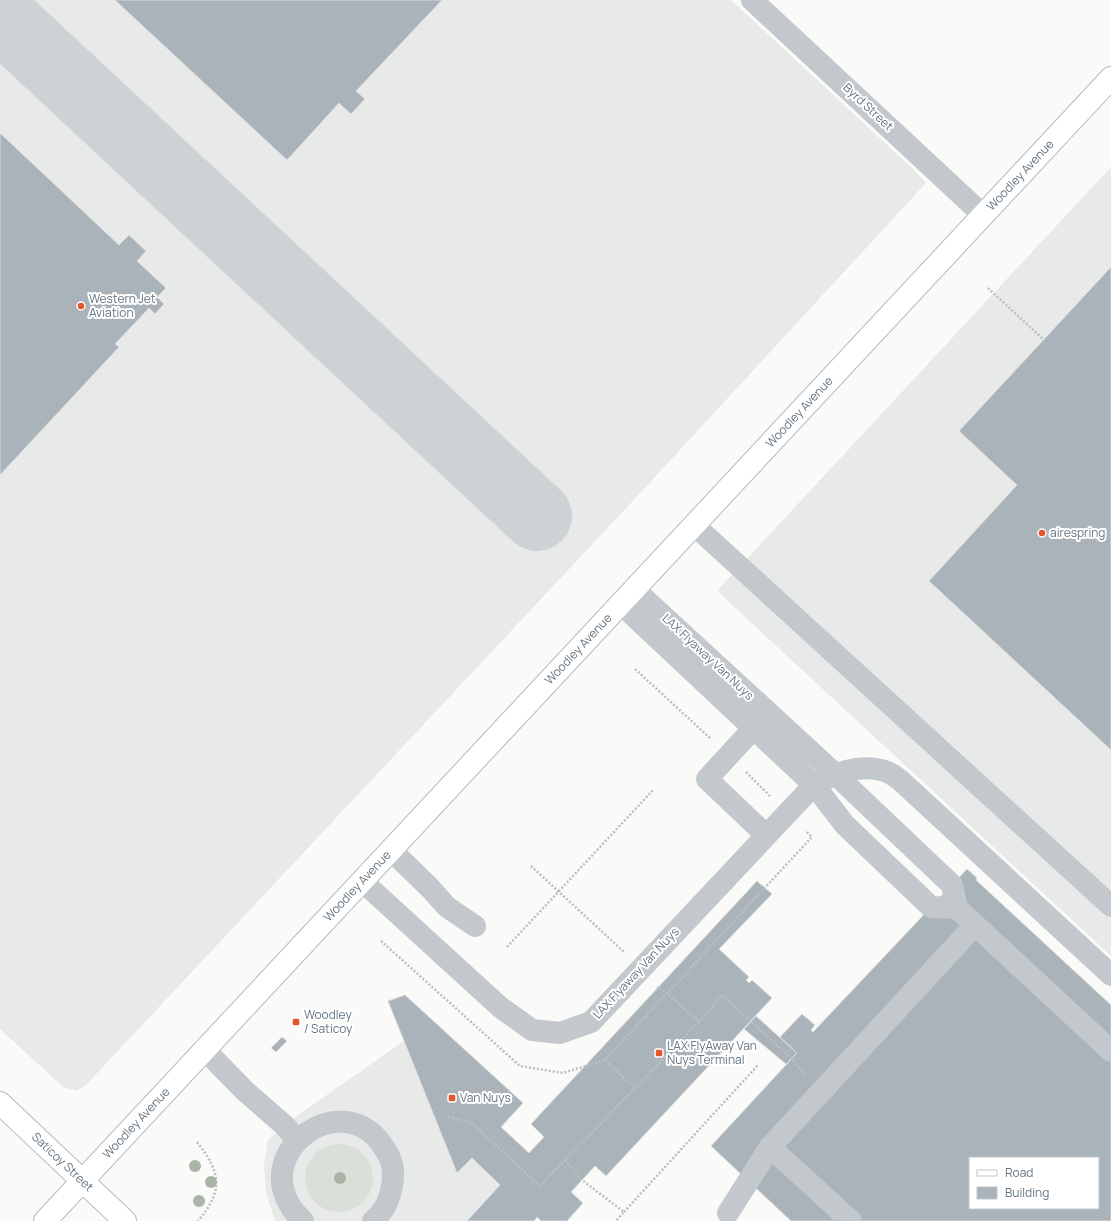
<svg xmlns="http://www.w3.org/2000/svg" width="1111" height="1221" viewBox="0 0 1111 1221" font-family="Manrope,sans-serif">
<rect width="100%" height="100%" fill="#fafaf8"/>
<g fill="#e8e9e9">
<path d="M0,0H731L912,168L926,183L630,504L86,1085L76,1091L63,1087L0,1029Z"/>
<path d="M1111,167V956L717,591Z"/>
<path d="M404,1041L457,1173L472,1158L500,1185L467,1221H275L266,1192L264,1165L268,1140L284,1125Z"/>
</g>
<circle fill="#dadfd7" cx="339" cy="1178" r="34"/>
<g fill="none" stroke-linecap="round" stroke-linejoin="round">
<path stroke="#ced2d4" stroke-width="70" d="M0,16L537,516"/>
</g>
<g fill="#aab3b9" stroke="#dcdcda" fill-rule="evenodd">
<path d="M115,0H442L356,91L365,99L351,114L339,103L287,160Z"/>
<path d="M0,133L119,245L129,235L146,251L137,261L166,288L157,297L164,304L155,314L149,308L115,344L119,347L0,475Z"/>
<path d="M1111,267V750L929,581L1017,485L959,431Z"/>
<path d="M967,869L977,878L976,880L1111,1005V1221H791L711,1146L797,1053L780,1037L802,1014L815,1025L811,1030L813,1032ZM970,1158H1098V1208H970Z"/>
<path d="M757,881L772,894L719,949L749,977L746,980L749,983L752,980L772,998L606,1176L595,1166L571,1192L583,1203L567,1221H541L537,1217L534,1221H467L500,1185L472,1158L457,1173L388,1001L405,995L523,1103L501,1127L529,1153L544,1137L531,1124Z"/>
<path d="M756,1016L797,1053L786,1064L744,1029Z"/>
<path d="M282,1037L287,1041L276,1052L271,1048Z"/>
</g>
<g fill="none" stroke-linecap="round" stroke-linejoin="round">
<g stroke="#b5babe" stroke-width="24">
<g id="major">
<path id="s1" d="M0,1103L125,1221"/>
<path id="s2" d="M45,1221L1111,78"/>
</g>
</g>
<g stroke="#bbbfc2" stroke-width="2.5" stroke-dasharray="2 2" stroke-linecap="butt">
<path d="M988,288L1044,340"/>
<path d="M635,669L711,739"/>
<path d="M746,772L770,796"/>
<path d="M531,866L624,952"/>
<path d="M381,941L520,1066L563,1073L605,1060L812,837L805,830"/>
<path d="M507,947L654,789"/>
<path d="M699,1022L722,995L792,1059L804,1074"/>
<path d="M605,1060L635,1088"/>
<path d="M448,1117L472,1123L540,1186L699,1022L667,993L657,987"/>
<path d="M197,1142C221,1173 224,1190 198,1221"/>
<path d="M565,1160L582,1180L624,1212L616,1221"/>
<path d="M624,1212L758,1065"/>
</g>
<g stroke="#c3c8cc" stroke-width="22">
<path d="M752,0L983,215"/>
<path d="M694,525L1111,906"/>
<path d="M634,589L835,774L952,885L957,908L1111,1051"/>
<path d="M621,604L814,785L845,825L931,907L957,908"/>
<path d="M763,718L707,779L766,835"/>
<path d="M391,850L430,888L447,907L475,926"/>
<path d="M362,881L500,1007L532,1030L560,1033L591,1022L814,785C834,774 857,764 881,770C888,771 895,776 900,780L1111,975"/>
<path d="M204,1049L245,1091L284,1125L297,1140"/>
<path d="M770,1147L851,1221"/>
<path d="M728,1213L770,1147L975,925"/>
<path d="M303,1221C299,1217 294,1212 291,1207C254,1150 339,1089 380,1142C387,1151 393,1161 393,1172C393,1192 388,1208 373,1221"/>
</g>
<use href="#major" stroke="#fff" stroke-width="22"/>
</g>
<g fill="#aab4a7">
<circle cx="195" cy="1166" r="6"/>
<circle cx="340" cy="1178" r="6"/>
<circle cx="211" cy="1182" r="6"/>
<circle cx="199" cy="1201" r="6"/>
</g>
<g fill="#e4572e" stroke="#fff" stroke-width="1.5">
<circle cx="81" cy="306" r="4"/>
<circle cx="1042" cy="533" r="4"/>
<rect x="292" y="1018" width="8" height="8" rx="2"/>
<rect x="655" y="1049" width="8" height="8" rx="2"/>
<rect x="448" y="1094" width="8" height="8" rx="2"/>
</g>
<g text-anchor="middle" stroke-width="4" stroke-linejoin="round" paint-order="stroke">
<g font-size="12" fill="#657683" stroke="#fff">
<text transform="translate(868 107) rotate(43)" y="4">Byrd Street</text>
<text dy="4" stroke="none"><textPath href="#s2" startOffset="1430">Woodley Avenue</textPath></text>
<text dy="4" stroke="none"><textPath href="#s2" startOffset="1106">Woodley Avenue</textPath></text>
<text dy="4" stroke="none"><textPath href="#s2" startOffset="782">Woodley Avenue</textPath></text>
<text transform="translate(708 657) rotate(43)" y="4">LAX Flyaway Van Nuys</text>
<text dy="4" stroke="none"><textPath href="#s2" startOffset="458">Woodley Avenue</textPath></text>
<text transform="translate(636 973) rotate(-47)" y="4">LAX Flyaway Van Nuys</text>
<text dy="4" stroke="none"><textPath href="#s2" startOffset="134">Woodley Avenue</textPath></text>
<text dy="4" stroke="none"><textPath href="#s1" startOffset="86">Saticoy Street</textPath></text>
</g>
<g font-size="12" fill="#657683" stroke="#fff" text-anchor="start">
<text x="89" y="303">Western Jet<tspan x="89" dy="14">Aviation</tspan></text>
<text x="1050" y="537">airespring</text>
<text x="304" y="1019">Woodley<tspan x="304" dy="14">/ Saticoy</tspan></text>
<text x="667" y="1050">LAX FlyAway Van<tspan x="667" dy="14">Nuys Terminal</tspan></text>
<text x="460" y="1102">Van Nuys</text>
</g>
</g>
<rect x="969" y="1157" width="130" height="52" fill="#ffffff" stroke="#c1c8cd"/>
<rect x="977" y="1170" width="20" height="6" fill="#ffffff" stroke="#c1c8cd"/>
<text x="1005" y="1177" font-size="12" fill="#657683">Road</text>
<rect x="977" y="1187" width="20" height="12" fill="#aab3b9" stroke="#c1c8cd"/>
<text x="1005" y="1197" font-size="12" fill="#657683">Building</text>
</svg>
